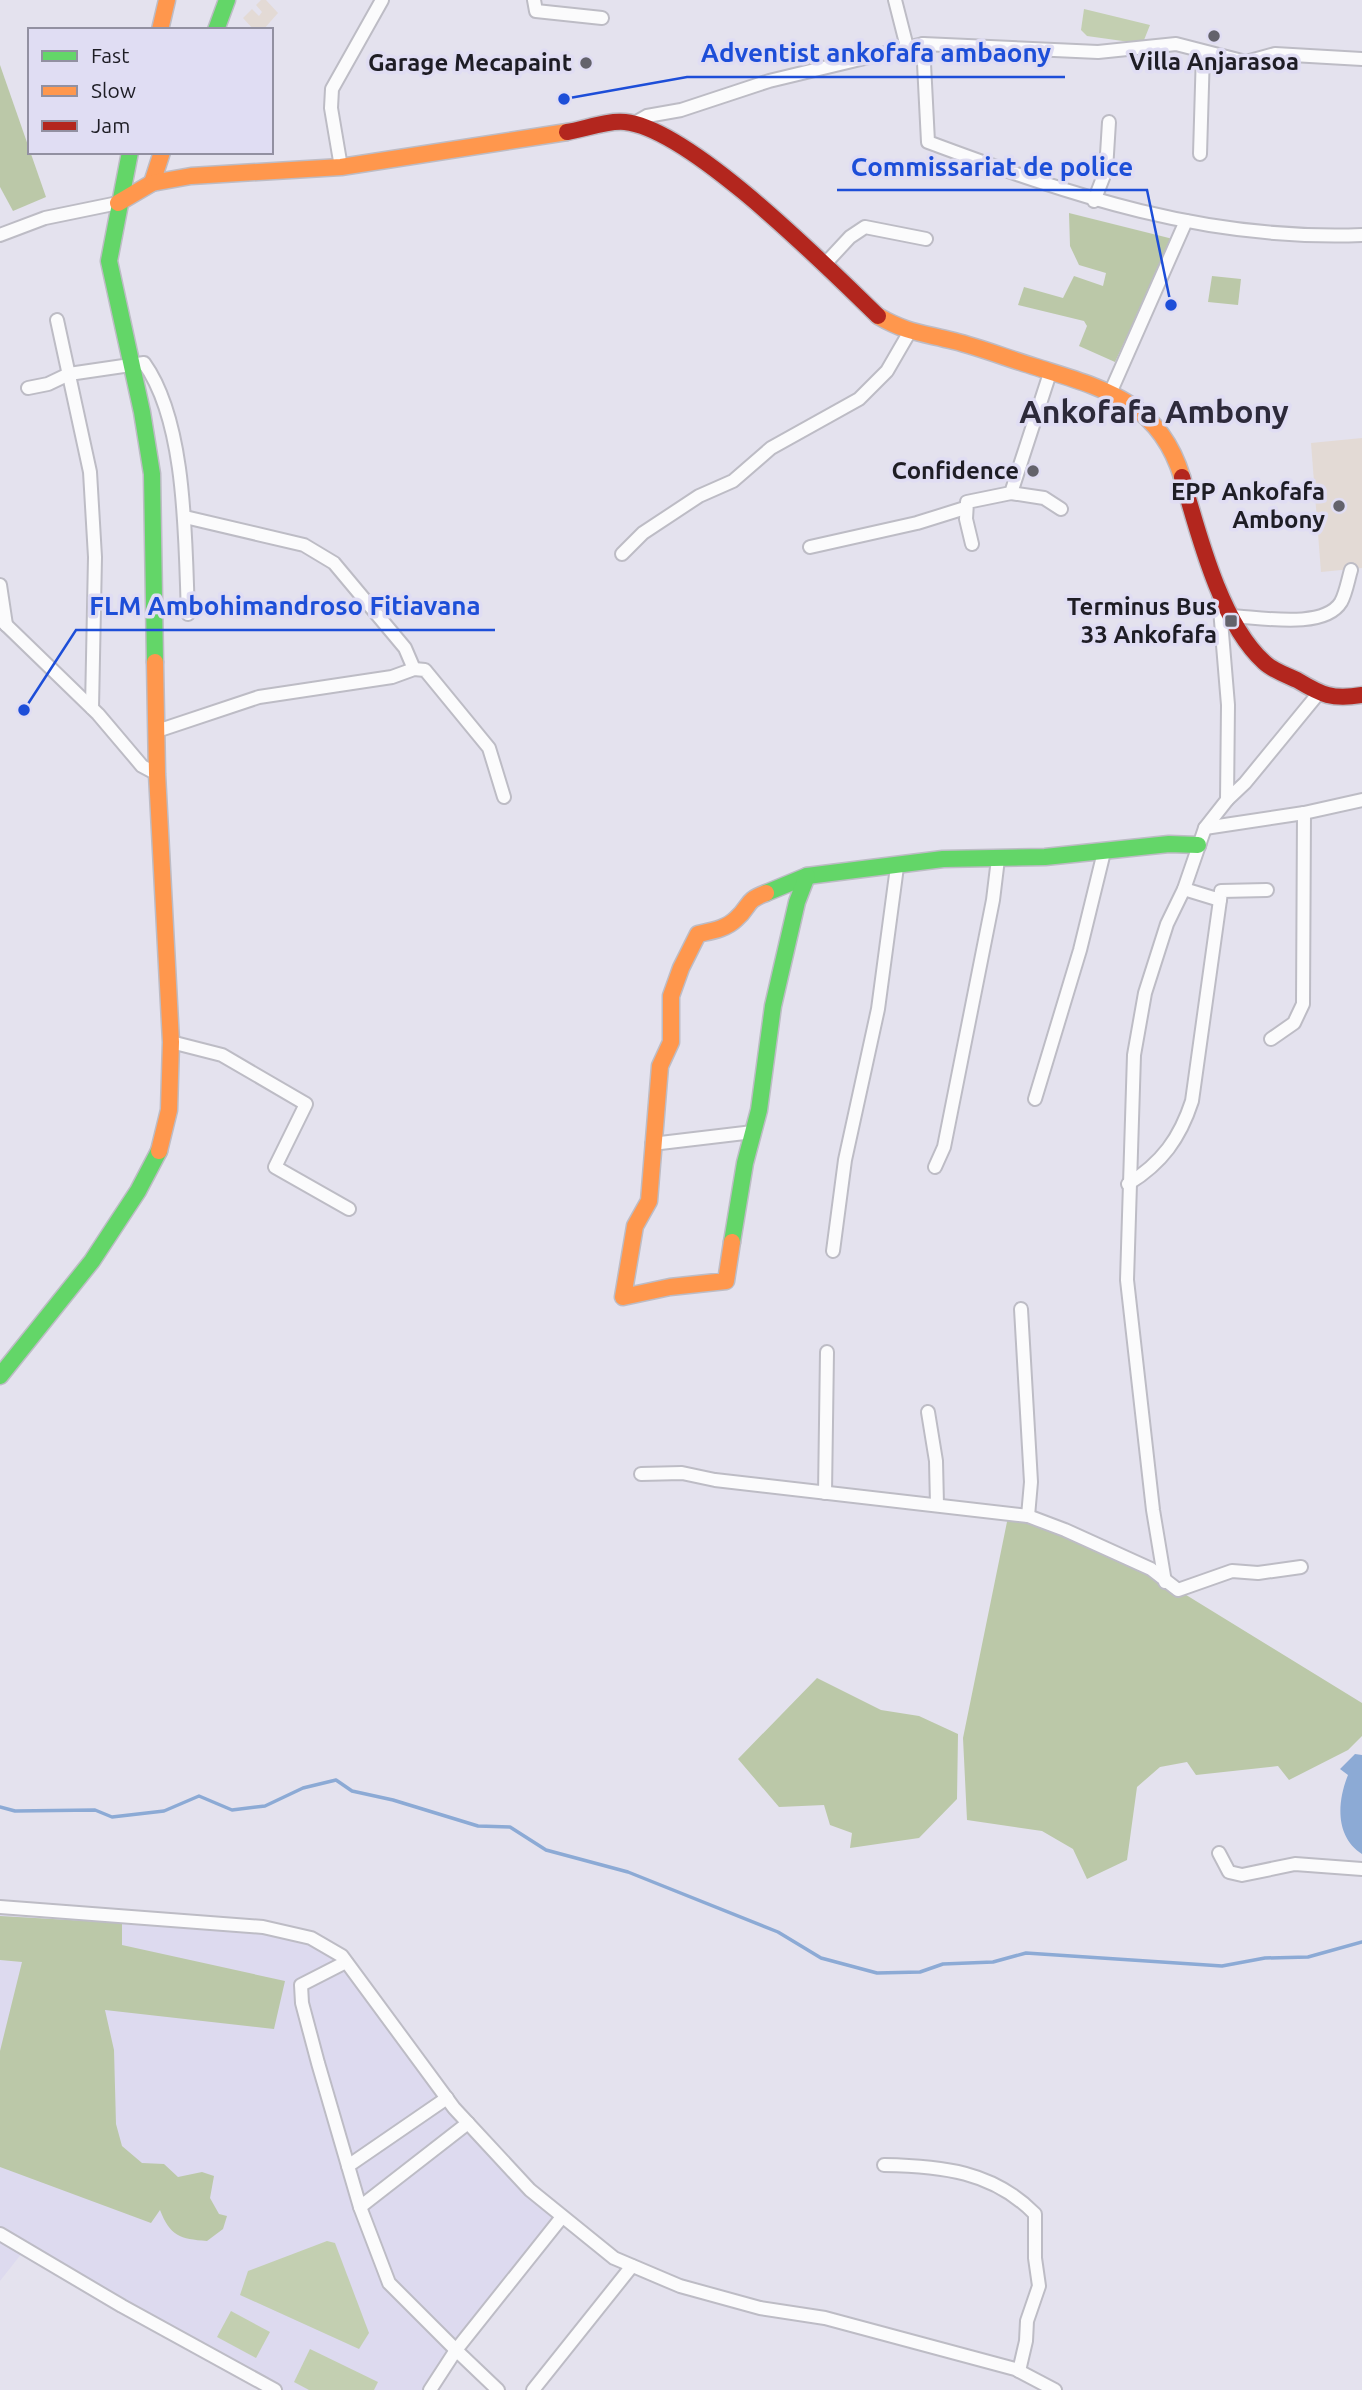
<svg xmlns="http://www.w3.org/2000/svg" width="1362" height="2390" viewBox="0 0 1362 2390" font-family="Ubuntu,sans-serif">
<rect width="100%" height="100%" fill="#e4e2ee"/>
<path fill="#dddaef" d="M0,1907L263,1927L342,1956L447,2098L562,2217L430,2390H275L26,2248L0,2281Z"/>
<g fill="#e3dad5">
<path d="M261,0H266L278,13L263,30H254L243,18L252,9L259,16L262,12L256,5Z"/>
<path d="M1362,438V568L1321,572L1311,443Z"/>
</g>
<g fill="#c3cfb1">
<path d="M1084,9L1150,25L1144,40L1137,43L1087,36L1081,30Z"/>
<path d="M327,2241L335,2243L369,2333L359,2349L240,2295L248,2271Z"/>
<path d="M231,2311L270,2332L256,2358L217,2337Z"/>
<path d="M310,2349L378,2382L374,2390H309L294,2382Z"/>
</g>
<g fill="#bbc8a8">
<path d="M0,65L46,197L13,211L0,187Z"/>
<path d="M1069,213L1173,239L1115,362L1079,346L1087,326L1084,321L1018,305L1024,287L1063,298L1074,276L1103,286L1106,273L1079,265L1070,246Z"/>
<path d="M1212,276L1241,279L1238,305L1208,302Z"/>
<path d="M1009,1512L1027,1517L1165,1582L1362,1703V1736L1348,1750L1289,1780L1278,1766L1196,1775L1187,1762L1160,1767L1137,1787L1127,1860L1087,1879L1073,1849L1042,1831L967,1820L963,1738Z"/>
<path d="M817,1678L881,1710L919,1716L958,1734L957,1799L919,1838L850,1848L852,1833L830,1825L824,1805L779,1807L738,1759Z"/>
<path d="M0,1916L122,1923V1945L285,1981L274,2029L105,2010L114,2050L116,2124L122,2146L142,2163L164,2164L178,2177L202,2172L214,2176L210,2198L219,2214L227,2216L223,2229L207,2241C180,2239 170,2236 160,2210L151,2223L0,2167V2051L22,1962L0,1960Z"/>
</g>
<path fill="#8caad5" d="M1355,1754L1362,1755V1854C1335,1837 1337,1802 1348,1775L1340,1769Z"/>
<g fill="none" stroke-linecap="round" stroke-linejoin="round">
<path stroke="#8caad5" stroke-width="3.5" d="M0,1807L15,1811L95,1810L112,1817L164,1811L199,1796L232,1810L265,1806L303,1788L336,1780L352,1791L393,1800L478,1826L510,1827L546,1850L628,1872L778,1932L821,1958L877,1973L920,1972L943,1964L993,1962L1026,1953L1222,1966L1265,1958L1308,1957L1362,1942"/>
<g stroke="#bdbcc5" stroke-width="16">
<g id="street">
<path d="M534,0L536,11L602,18"/>
<path d="M895,0L907,47"/>
<path d="M923,44L928,142C1073,196 1205,241 1362,235"/>
<path d="M633,124L647,116L681,110L769,81L923,44L1098,52L1176,44L1246,62L1275,54L1362,59"/>
<path d="M1200,154L1203,52"/>
<path d="M341,167L331,108L332,89L382,0"/>
<path d="M1094,201L1106,170L1109,122"/>
<path d="M0,235L45,218L118,203"/>
<path d="M824,265L850,237L865,227L926,239"/>
<path d="M57,320L90,472L95,557L92,708"/>
<path d="M28,388L48,384L69,374L144,363C187,423 185,542 188,614"/>
<path d="M1111,391L1186,221"/>
<path d="M1011,493L1044,498L1061,509"/>
<path d="M185,517L304,545L334,563L405,648L414,669"/>
<path d="M972,544L966,519L967,502L1011,493L1050,373"/>
<path d="M810,547L917,523L965,508"/>
<path d="M622,554L643,533L699,496L733,481L771,448L859,399L887,371L909,333"/>
<path d="M0,585L6,625"/>
<path d="M1230,616C1259,617 1324,630 1341,602C1346,593 1348,580 1351,570"/>
<path d="M0,619L98,714L142,766L157,774"/>
<path d="M157,731L259,697L392,677L414,669L425,670L489,748L504,797"/>
<path d="M1227,800L1245,783L1318,694"/>
<path d="M1205,828L1304,813L1362,800"/>
<path d="M1184,889L1220,900L1221,891L1267,890"/>
<path d="M1271,1039L1294,1023L1303,1004L1304,813"/>
<path d="M171,1042L222,1055L306,1104L275,1167L349,1209"/>
<path d="M1035,1099L1080,950L1104,852"/>
<path d="M652,1144L753,1132"/>
<path d="M935,1167L944,1147L993,900L998,859"/>
<path d="M1128,1184C1162,1163 1180,1138 1192,1101L1220,900"/>
<path d="M833,1251L845,1160L878,1009L897,867"/>
<path d="M1021,1309L1031,1482L1028,1516"/>
<path d="M928,1412L936,1461L937,1505"/>
<path d="M641,1474L682,1473L715,1480L1028,1516L1065,1530L1151,1569L1178,1590L1232,1571L1258,1573L1301,1567"/>
<path d="M825,1493L827,1352"/>
<path d="M1165,1582L1153,1510L1127,1280L1134,1055L1145,993L1167,924L1184,889L1205,828L1227,800L1228,705L1219,597"/>
<path d="M1219,1853L1229,1872L1242,1875L1295,1864L1362,1869"/>
<path d="M0,1907L263,1927L311,1938L342,1956L454,2108L530,2190L614,2258L680,2286L760,2308L825,2318L1015,2369L1055,2390"/>
<path d="M346,1962L301,1985L302,2003L318,2063L360,2207L468,2123"/>
<path d="M884,2165C941,2166 993,2171 1035,2214V2258L1039,2286L1027,2321L1026,2341L1019,2371"/>
<path d="M348,2166L447,2098"/>
<path d="M360,2207L389,2283L456,2350L562,2217"/>
<path d="M0,2234L122,2306L275,2390"/>
<path d="M430,2390L456,2350L498,2390"/>
<path d="M533,2390L632,2266"/>
</g>
</g>
<g stroke="#bdbcc5" stroke-width="19">
<g id="fast">
<path d="M216,30L227,0"/>
<path d="M130,152L109,261L142,412L152,474L155,662"/>
<path d="M766,893L807,876L943,859L1045,857L1169,844L1198,845"/>
<path d="M732,1242L745,1163L759,1110L773,1006L797,902L807,876"/>
<path d="M0,1376L92,1261L138,1191L159,1151"/>
</g>
</g>
<g stroke="#bdbcc5" stroke-width="19">
<g id="slow">
<path d="M160,30L167,0"/>
<path d="M152,183L162,152"/>
<path d="M118,203L152,183L191,176L341,167L567,132"/>
<path d="M878,316C907,333 923,333 954,341C982,348 1009,359 1036,367C1102,388 1159,401 1182,477"/>
<path d="M155,662L157,774L171,1042L169,1110L159,1151"/>
<path d="M732,1242L726,1281L670,1287L623,1297L635,1226L649,1201L660,1066L671,1042V996L681,968L698,934C711,931 726,929 736,919C751,906 744,901 766,893"/>
</g>
</g>
<g stroke="#bdbcc5" stroke-width="19">
<g id="jam">
<path d="M567,132C585,129 608,120 625,122C691,129 828,268 878,316"/>
<path d="M1182,477C1198,532 1220,622 1264,662C1272,670 1286,675 1297,680C1322,695 1332,700 1362,695"/>
</g>
</g>
<use href="#street" stroke="#fbfbfc" stroke-width="12"/>
<use href="#fast" stroke="#63d668" stroke-width="16"/>
<use href="#slow" stroke="#ff974d" stroke-width="16"/>
<use href="#jam" stroke="#b3261e" stroke-width="16"/>
</g>
<g fill="#63626b" stroke="#e0ddf3" stroke-width="2.5">
<circle cx="1214" cy="36" r="7"/>
<circle cx="586" cy="63" r="7"/>
<circle cx="1033" cy="471" r="7"/>
<circle cx="1339" cy="506" r="7"/>
<rect x="1224" y="614" width="14" height="14" rx="3.5"/>
</g>
<g text-anchor="middle" stroke-width="7" stroke-linejoin="round" paint-order="stroke">
<g font-size="24" font-weight="bold" fill="#1e1d25" stroke="#e0ddf3" text-anchor="end">
<text x="1214" y="70" text-anchor="middle">Villa Anjarasoa</text>
<text x="572" y="71">Garage Mecapaint</text>
<text x="1019" y="479">Confidence</text>
<text x="1325" y="500">EPP Ankofafa<tspan x="1325" dy="28">Ambony</tspan></text>
<text x="1217" y="615">Terminus Bus<tspan x="1217" dy="28">33 Ankofafa</tspan></text>
</g>
<g font-size="32" font-weight="bold" fill="#2d2a3a" stroke="#e0ddf3">
<text x="1154" y="423">Ankofafa Ambony</text>
</g>
</g>
<path fill="none" stroke="#1d4ed8" stroke-width="2.5" d="M564 99L687 77H1065M1171 305L1147 190H837M24 710L76 630H495"/>
<g fill="#1d4ed8" stroke="#e0ddf3" stroke-width="2.5">
<circle cx="564" cy="99" r="7"/>
<circle cx="1171" cy="305" r="7"/>
<circle cx="24" cy="710" r="7"/>
</g>
<g font-size="26" text-anchor="middle" font-weight="bold" fill="#1d4ed8" stroke="#e0ddf3" stroke-width="7" stroke-linejoin="round" paint-order="stroke">
<text x="876" y="62">Adventist ankofafa ambaony</text>
<text x="992" y="176">Commissariat de police</text>
<text x="285" y="615">FLM Ambohimandroso Fitiavana</text>
</g>
<rect x="28" y="28" width="245" height="126" fill="#e0ddf3" stroke="#9290a1" stroke-width="2"/>
<rect x="42" y="51" width="35" height="10" fill="#63d668" stroke="#9290a1" stroke-width="2"/>
<text x="91" y="63" font-size="21" fill="#1e1d25">Fast</text>
<rect x="42" y="86" width="35" height="10" fill="#ff974d" stroke="#9290a1" stroke-width="2"/>
<text x="91" y="98" font-size="21" fill="#1e1d25">Slow</text>
<rect x="42" y="121" width="35" height="10" fill="#b3261e" stroke="#9290a1" stroke-width="2"/>
<text x="91" y="133" font-size="21" fill="#1e1d25">Jam</text>
</svg>
